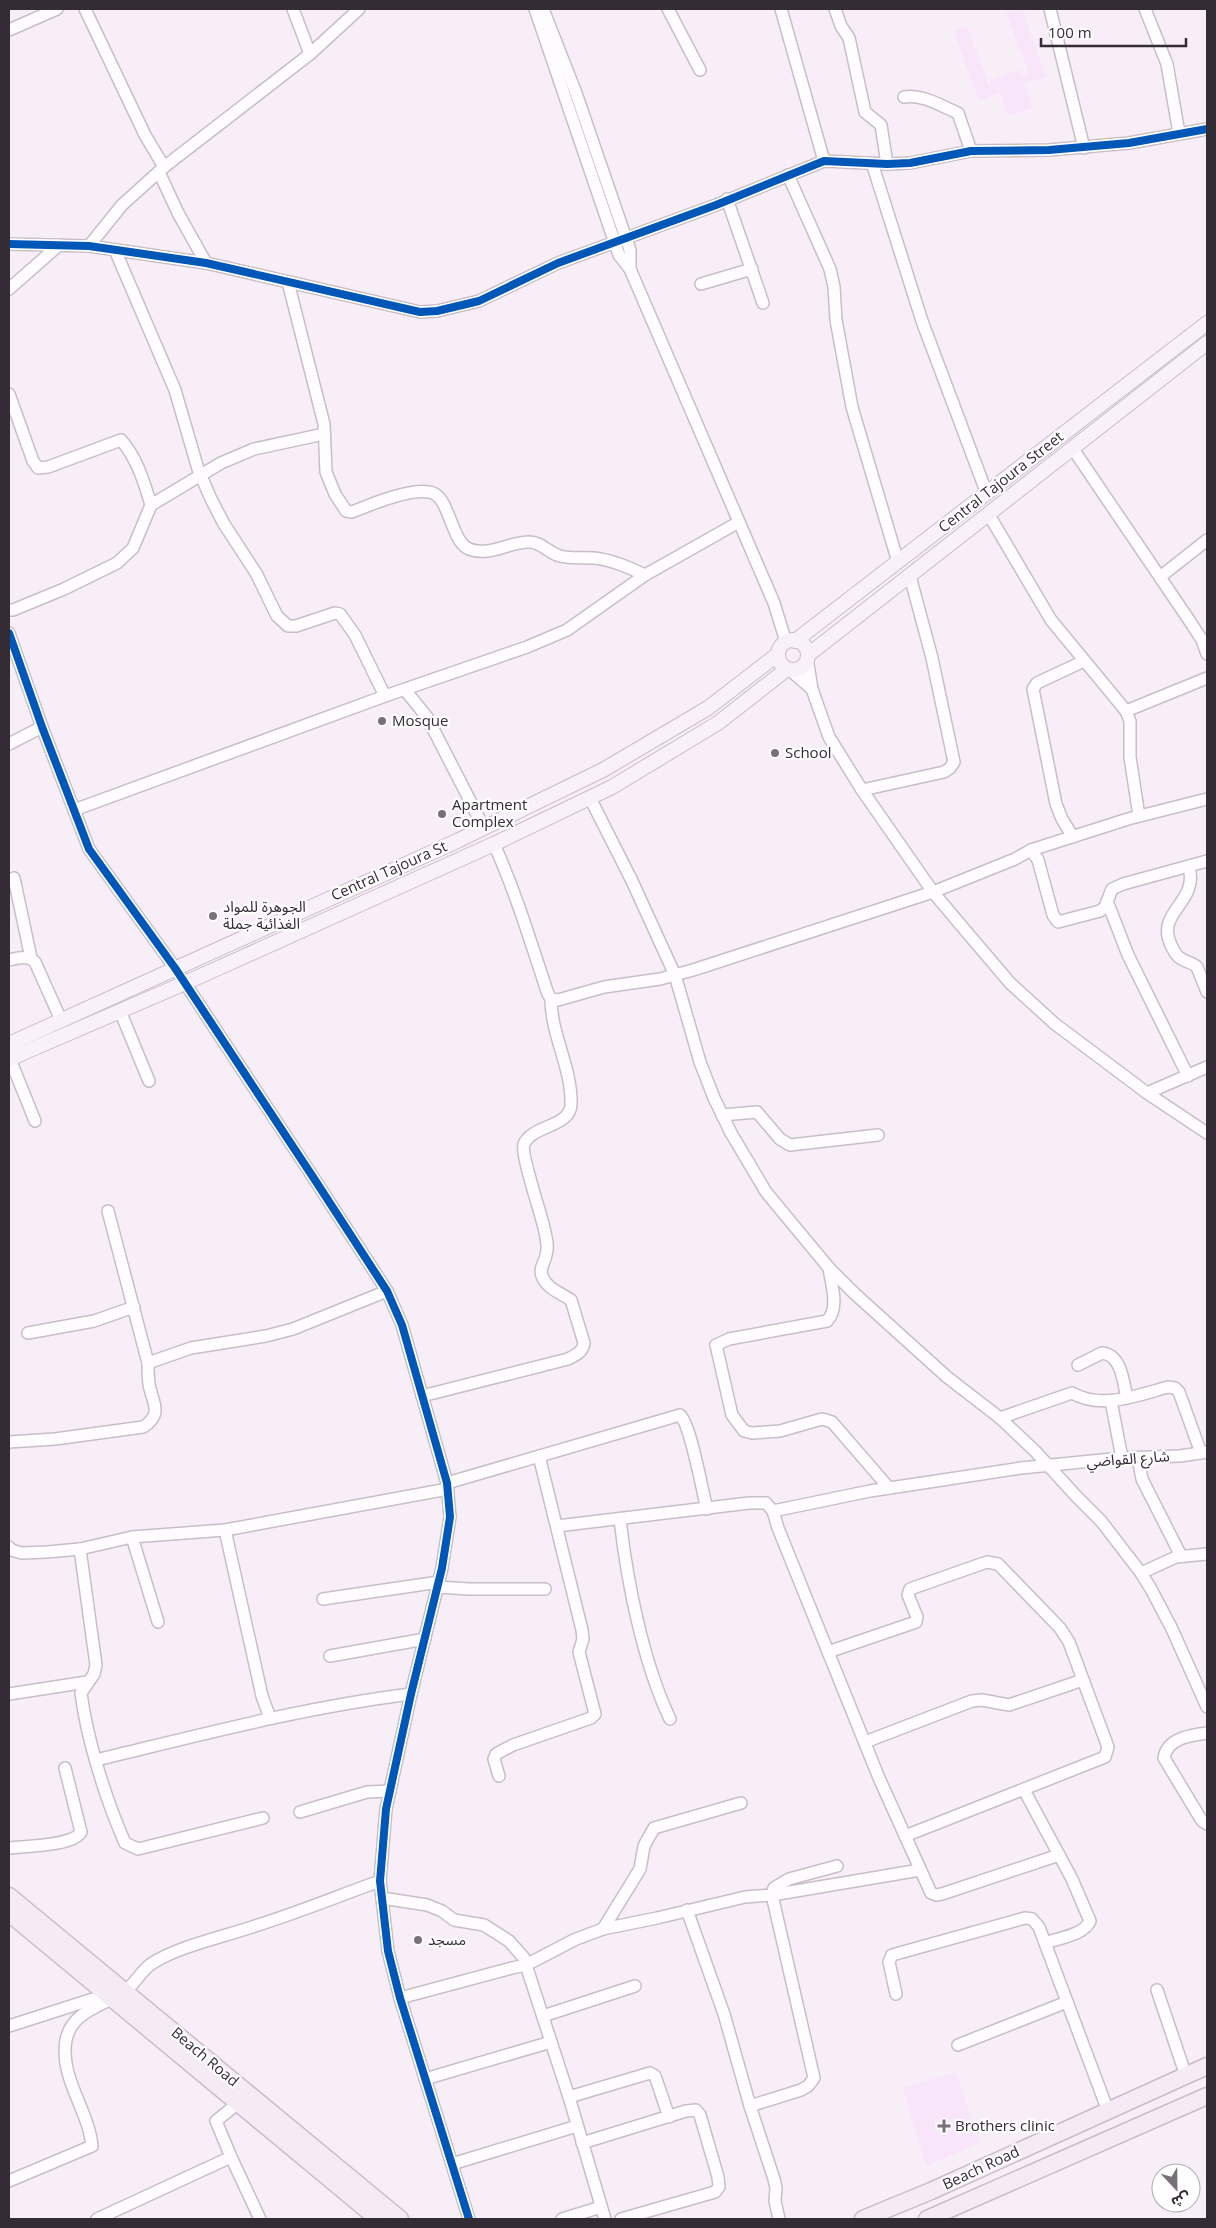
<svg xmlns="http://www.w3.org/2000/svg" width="1216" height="2228" viewBox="0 0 1216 2228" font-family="'Open Sans','Noto Sans Arabic',sans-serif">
<rect width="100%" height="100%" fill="#f8eef8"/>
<g fill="#f9e5f9">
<path d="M1018,9H1022L1046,77L1024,84L1033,108L1008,116L1000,92L979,101L954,31L967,26L989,86L991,85L990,80L1019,70L1022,76L1029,73L1006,13Z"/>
<path d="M956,2072L980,2143L926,2166L903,2088Z"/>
</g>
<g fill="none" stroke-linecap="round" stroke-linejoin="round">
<g stroke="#c7bfc8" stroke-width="14">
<g id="minor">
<path d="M85,9L145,135L164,167"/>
<path d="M293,9L310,54"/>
<path d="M535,9L619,255L630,269L774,603L786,642"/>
<path d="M543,9L576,93L630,250V269"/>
<path d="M668,9L700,70"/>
<path d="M781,9L824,161"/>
<path d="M835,9L841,26L849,38L865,112L881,125L887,164"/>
<path d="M1050,9L1084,148"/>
<path d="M1145,9L1167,64L1179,133"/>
<path d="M9,30L57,9"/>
<path d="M904,97C923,94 941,106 958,113L971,151"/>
<path d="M872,163L922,321L987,494"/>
<path d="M159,172L178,213L206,263"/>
<path d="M788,175L830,269L834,287L836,320L852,407L898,562"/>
<path d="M727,199L763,303"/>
<path d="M9,244L89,246L206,263L420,312L437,311L479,301L558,263L716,205L824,161L887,164L910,163L971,151L1049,150L1129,143L1207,129"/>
<path d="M89,246L122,205L164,167L310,54L359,9"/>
<path d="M115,250L175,390L198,469L211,499L224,524L256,573L277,616L288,626H296L335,613L340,614L355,635L385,696"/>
<path d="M288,282L324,424L326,472L335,494L346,511L352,512C372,504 407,489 429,492C450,494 450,541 469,549C489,557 509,542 529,542C542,542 548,553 560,556C571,559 583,557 594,558C612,560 628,567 645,575"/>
<path d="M701,284L752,269"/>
<path d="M9,289L59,245"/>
<path d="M9,394L33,461L38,468L48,467L121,440C137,458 144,482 151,505"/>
<path d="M1073,449L1189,620L1202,640L1207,654"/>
<path d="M989,515L1051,620L1126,711L1130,721V757L1139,816"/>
<path d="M1160,577L1207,540"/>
<path d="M9,610H13L64,589L117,563L133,548L151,505L221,463L254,449L324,434"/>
<path d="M9,633L42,727L89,849L175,968L313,1177L387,1291L402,1325L447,1483L450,1517L442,1568L411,1694L386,1809L380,1881L388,1951L400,1998L469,2219"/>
<path d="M807,658L812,689L829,737L862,790L933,892L959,923L1010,983L1055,1024L1147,1093L1207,1133"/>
<path d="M790,670L812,689"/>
<path d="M405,690L427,717L484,828"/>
<path d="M1126,711L1207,678"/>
<path d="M9,744L42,727"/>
<path d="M862,790L944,772L950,768L954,762L932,658L910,576"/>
<path d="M590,798L632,881L675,975L700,1062L714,1098L731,1133L766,1192L829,1268L855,1294L947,1377L1000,1418L1035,1451L1076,1496L1101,1521L1141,1573L1151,1589L1172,1629L1207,1707"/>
<path d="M74,810L385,696L527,647L567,630L645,575L739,522"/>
<path d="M1073,837L1062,819L1056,804L1033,689L1037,683L1084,661"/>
<path d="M494,844C516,893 531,943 548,994L551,999L558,1000L604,987L660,979L693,970L933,892L1015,859L1031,850L1038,860L1053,915L1058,922L1100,911L1105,907L1112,889L1123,884L1207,861"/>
<path d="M1031,850L1128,819L1207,799"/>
<path d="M1189,867C1199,903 1155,912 1171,945C1173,949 1176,956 1180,958C1185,962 1192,962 1197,967L1207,992"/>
<path d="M14,878L31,958"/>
<path d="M1107,901L1128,955L1188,1076"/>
<path d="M9,960C18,958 28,955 35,962L61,1020"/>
<path d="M120,1011L149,1081"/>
<path d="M10,1059L35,1121"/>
<path d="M1147,1093L1207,1067"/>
<path d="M722,1115L757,1112L780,1139L790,1145L878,1135"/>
<path d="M108,1211L148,1363"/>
<path d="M829,1268C831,1284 840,1308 827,1321L729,1339L716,1345L732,1415L744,1431L752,1433L780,1431L822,1419L832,1422L889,1488"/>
<path d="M28,1333L94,1321L134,1307"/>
<path d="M1078,1365L1102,1353C1122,1355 1123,1382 1127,1398"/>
<path d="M422,1396L568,1359C576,1355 583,1352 584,1343L571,1300C561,1293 547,1289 542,1276C539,1267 545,1263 546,1255C549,1247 546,1237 544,1228C541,1213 520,1153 524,1144C532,1125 571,1127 571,1104C572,1068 551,1035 551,999"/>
<path d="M1111,1401L1122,1458"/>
<path d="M1000,1418L1072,1393C1102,1410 1138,1395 1168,1387L1175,1388L1179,1392L1201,1453"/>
<path d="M9,1442L55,1439L143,1427C164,1414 152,1402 149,1384C148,1377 148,1370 148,1363L191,1348L266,1336L293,1329L387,1291"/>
<path d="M1138,1458L1142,1479L1181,1556"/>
<path d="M447,1483L680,1415C691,1425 702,1491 707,1509"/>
<path d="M773,1511L778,1528L879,1778L931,1893L936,1895L942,1894L1059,1855"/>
<path d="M620,1519C627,1582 643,1662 670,1719"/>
<path d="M557,1526L749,1503H766L773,1511L870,1491L1021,1468L1122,1458L1180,1456L1207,1452"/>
<path d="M225,1530L262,1696L270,1718"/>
<path d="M132,1537L158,1622"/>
<path d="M9,1547L11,1550L22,1553L47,1552L80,1549L132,1537L225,1530L448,1489"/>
<path d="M80,1549L96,1665L94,1674L81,1693C87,1740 106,1800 125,1843L138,1849L263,1818"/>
<path d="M1141,1573L1176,1557L1207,1554"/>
<path d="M438,1587L469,1589H545"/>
<path d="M323,1599L439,1582"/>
<path d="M828,1652L916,1622L917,1617L908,1595L910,1589L987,1562L998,1564L1060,1628L1069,1642L1108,1747L1105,1757L905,1836"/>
<path d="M330,1656L425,1639"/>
<path d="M9,1694L87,1682"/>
<path d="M1207,1733C1191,1735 1167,1738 1164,1758L1202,1821L1207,1824"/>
<path d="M865,1742L972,1701L982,1700L1009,1705L1083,1680"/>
<path d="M96,1760C200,1735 305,1707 411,1694"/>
<path d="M499,1776L494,1759L496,1754L513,1745L591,1718L595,1714L579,1652L583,1639L582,1630L539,1456"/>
<path d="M1024,1790L1072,1879L1090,1921C1084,1935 1059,1938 1045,1943"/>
<path d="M300,1812L367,1792L390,1791"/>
<path d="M9,1848C26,1846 73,1846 81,1832L65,1768"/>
<path d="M382,1898L427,1905L442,1911L454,1920L484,1925L509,1941L524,1958L526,1965L576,1939L603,1929L657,1918L745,1897L772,1895L920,1870"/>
<path d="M687,1910L724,2014L750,2106L774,2179L776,2188L775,2201L779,2219"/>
<path d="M603,1929L640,1869L644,1846L654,1828L741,1803"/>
<path d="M1157,1990L1186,2076"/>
<path d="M896,1994L889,1962L892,1955L1025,1918L1032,1919L1039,1927L1108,2111"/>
<path d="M400,1998L512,1968L526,1965L569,2097L605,2219"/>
<path d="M543,2016L635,1986"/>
<path d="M9,2026L93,1999L100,2004"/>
<path d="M958,2045L1067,2002"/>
<path d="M425,2079L551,2042"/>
<path d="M569,2097L650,2073L655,2076L669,2117"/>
<path d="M750,2106L801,2090L808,2086L814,2078L772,1895L774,1888L789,1879L837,1866"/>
<path d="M582,2143L686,2111L696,2110L700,2115L718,2177L719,2187L715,2192L621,2219"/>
<path d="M231,2157L260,2219"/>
<path d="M452,2164L577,2126"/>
<path d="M9,2181L92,2146C89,2111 59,2077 66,2040C72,2010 104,2006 125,1991C135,1984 141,1971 151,1964C179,1946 223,1937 255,1926C297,1913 338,1896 380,1881"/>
<path d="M97,2219L231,2157L216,2121L237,2104"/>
<path d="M562,2219L601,2207"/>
</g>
</g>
<g stroke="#cabccb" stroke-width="16">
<g id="major">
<circle cx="793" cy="655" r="15"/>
<path d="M795,641L1207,323"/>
<path d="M808,655L1207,343"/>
<path d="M9,1044L457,841L603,770L708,708L778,654"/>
<path d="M9,1059L185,983L494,844L612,787L718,723L787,669"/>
</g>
</g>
<g stroke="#cabccb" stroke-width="19">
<g id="highway">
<path d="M9,1896L400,2219"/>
<path d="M9,1913L378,2219"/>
<path d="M863,2219L931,2191L1207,2066"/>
<path d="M927,2219L1207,2096"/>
</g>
</g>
<use href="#minor" stroke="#fefcfe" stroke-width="11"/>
<use href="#major" stroke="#f8f1f9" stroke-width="14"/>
<use href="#highway" stroke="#f5ebf5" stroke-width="16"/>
<g stroke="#fefefe" stroke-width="11">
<g id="cycleway">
<path d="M9,244L89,246L206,263L420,312L437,311L479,301L558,263L716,205L824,161L887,164L910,163L971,151L1049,150L1129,143L1207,129"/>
<path d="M9,633L42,727L89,849L175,968L313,1177L387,1291L402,1325L447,1483L450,1517L442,1568L411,1694L386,1809L380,1881L388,1951L400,1998L469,2219"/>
</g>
</g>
<use href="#cycleway" stroke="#0057b8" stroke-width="8"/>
</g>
<g fill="#797079" stroke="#fefefe" stroke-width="2">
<circle cx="382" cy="721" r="5"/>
<circle cx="775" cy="753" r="5"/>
<circle cx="442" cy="814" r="5"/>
<circle cx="213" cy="916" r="5"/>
<circle cx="418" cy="1940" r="5"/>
<path d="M941.5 2118.5h5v5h5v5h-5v5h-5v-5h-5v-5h5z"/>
</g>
<g text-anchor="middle" stroke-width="4.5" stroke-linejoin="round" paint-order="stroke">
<g font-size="15" fill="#342c34" stroke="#fefefe">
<text transform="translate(1001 482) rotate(-38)" y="5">Central Tajoura Street</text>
<text transform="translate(389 871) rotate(-24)" y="5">Central Tajoura St</text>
<text transform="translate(1128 1459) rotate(-4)" y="5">شارع القواضي</text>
<text transform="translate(205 2057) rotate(40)" y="5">Beach Road</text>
<text transform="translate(981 2168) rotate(-25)" y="5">Beach Road</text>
</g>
<g font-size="15" fill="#342c34" stroke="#fefefe" text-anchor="start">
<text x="392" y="726">Mosque</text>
<text x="785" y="758">School</text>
<text x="452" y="810">Apartment<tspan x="452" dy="17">Complex</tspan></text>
<text x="223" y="912">الجوهرة للمواد<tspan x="223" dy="17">الغذائية جملة</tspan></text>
<text x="428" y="1945">مسجد</text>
<text x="955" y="2131">Brothers clinic</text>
</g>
</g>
<rect width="1216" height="2228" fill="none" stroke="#342c34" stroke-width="20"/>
<g transform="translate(1176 2188) rotate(158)"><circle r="24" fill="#fefefe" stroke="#adaaad"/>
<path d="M0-4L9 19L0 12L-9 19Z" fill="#797079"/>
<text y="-8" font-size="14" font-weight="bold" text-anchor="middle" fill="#342c34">ش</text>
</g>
<path d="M1041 38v8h145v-8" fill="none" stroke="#342c34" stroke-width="2.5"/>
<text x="1048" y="38" font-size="15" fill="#342c34" stroke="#fefefe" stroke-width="4" paint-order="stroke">100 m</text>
</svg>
